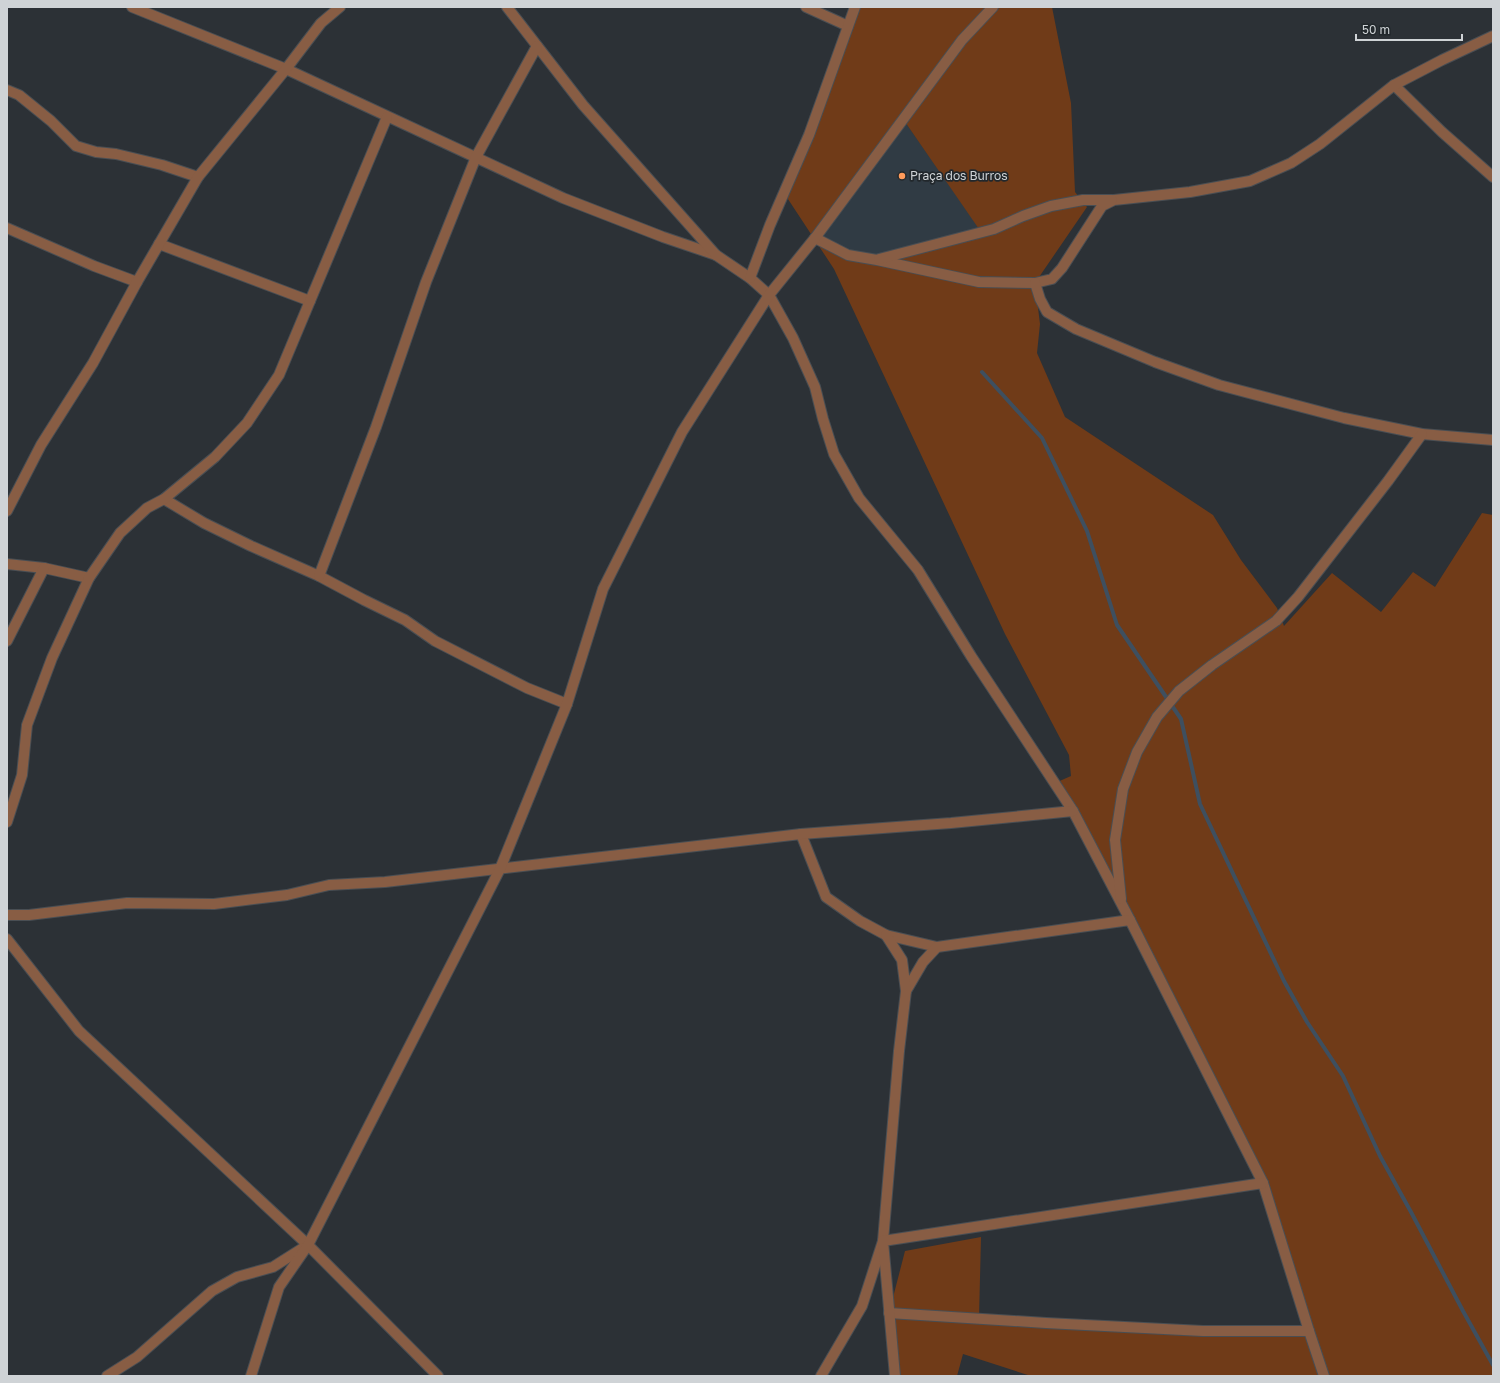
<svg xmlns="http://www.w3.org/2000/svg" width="1500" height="1383" viewBox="0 0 1500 1383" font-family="'Golos Text',sans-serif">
<rect width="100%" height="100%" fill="#2c3136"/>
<path fill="#303b44" d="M903,119L982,232L877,260L815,238Z"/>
<path fill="#703b18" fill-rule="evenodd" d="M855,7H1052L1071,103L1075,192L1087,207L1035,283L1040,324L1037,353L1065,417L1213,515L1241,560L1277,608L1284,626L1332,573L1381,612L1413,572L1435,587L1482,513L1493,515V1376H1031L963,1354L957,1376H898L889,1313L905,1251L981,1237L979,1319L1308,1331L1263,1183L1055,783L1071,776L1069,755L1005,634L834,269L784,193ZM903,119L981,232L877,259L848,255L815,238Z"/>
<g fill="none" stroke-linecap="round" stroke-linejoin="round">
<path stroke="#3e4f5f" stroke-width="4" d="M982,372L1042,438L1087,531L1117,625L1181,719L1200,804L1284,981L1307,1022L1343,1076L1380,1156L1411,1212L1463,1311L1493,1365"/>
<g stroke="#494e53" stroke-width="12">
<g id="minor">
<path d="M132,7L286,69L563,198L663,237L716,255"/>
<path d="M507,7L583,105L716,255L750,278L769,295L793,338L815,387L823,419L834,454L859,498L918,570L971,656L1073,811L1130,920L1263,1183L1309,1331"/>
<path d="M806,7L848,26"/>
<path d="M1394,85L1442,132L1493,177"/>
<path d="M7,90L19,95L51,121L76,146L96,152L116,154L162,165L198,177"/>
<path d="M7,228L94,266L137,282"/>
<path d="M815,238L848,255L877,260L979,282L1035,283L1052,279L1062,268L1102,206L1114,200L1190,192L1250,181L1291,163L1320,144L1394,85L1442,60L1493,36"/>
<path d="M159,244L310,301"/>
<path d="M879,259L994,229L1023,216L1051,206L1083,200H1112"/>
<path d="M750,278L770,225L809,135L855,7"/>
<path d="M1035,283L1040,299L1047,312L1076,329L1155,362L1219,385L1344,418L1422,434L1493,440"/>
<path d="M164,499L204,523L251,546L319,576L364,600L405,620L435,641L527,688L567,704"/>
<path d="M7,511L41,445L93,363L137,282L198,177L286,69L321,23L340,7"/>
<path d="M7,564L44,568L89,578"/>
<path d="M319,576L376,427L426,282L476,157L537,46"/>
<path d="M7,641L44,568"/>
<path d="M7,822L22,775L27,725L52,658L89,578L120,533L147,508L164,499L215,457L247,423L279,375L387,117"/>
<path d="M801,834L826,897L860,921L886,935L937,947"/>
<path d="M1121,899L1115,840L1123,789L1137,752L1157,717L1179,691L1212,665L1276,621L1298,597L1388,481L1422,434"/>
<path d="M7,915H29L127,903L214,904L287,895L329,885L385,882L801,834L951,823L1073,811"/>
<path d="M7,939L79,1031L308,1245L438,1376"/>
<path d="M906,991L923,962L937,947L1130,920"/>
<path d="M889,1313L1046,1323L1203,1331H1309L1324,1376"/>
<path d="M107,1376L137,1357L212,1291L237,1277L273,1267L303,1248"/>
<path d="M251,1376L279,1287L308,1245L500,869L567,704L603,589L682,432L769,295L815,238L962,40L993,7"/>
<path d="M821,1376L862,1306L883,1241L899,1051L906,991L902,960L886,935"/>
<path d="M895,1376L883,1241L1263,1183"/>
</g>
</g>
<use href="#minor" stroke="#885d44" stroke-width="10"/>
</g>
<circle fill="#ff9b5b" stroke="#22282c" stroke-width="1.5" cx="902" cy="176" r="4"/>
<g text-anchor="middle" stroke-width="3.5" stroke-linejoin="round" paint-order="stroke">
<g font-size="12" fill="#cfd3d6" stroke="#22282c" text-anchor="start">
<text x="910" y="180">Praça dos Burros</text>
</g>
</g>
<rect width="1500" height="1383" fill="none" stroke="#cfd3d6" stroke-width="16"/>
<path d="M1356 34v6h106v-6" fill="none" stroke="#cfd3d6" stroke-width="2"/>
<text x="1362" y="34" font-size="12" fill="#cfd3d6" stroke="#22282c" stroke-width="3" paint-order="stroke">50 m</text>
</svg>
